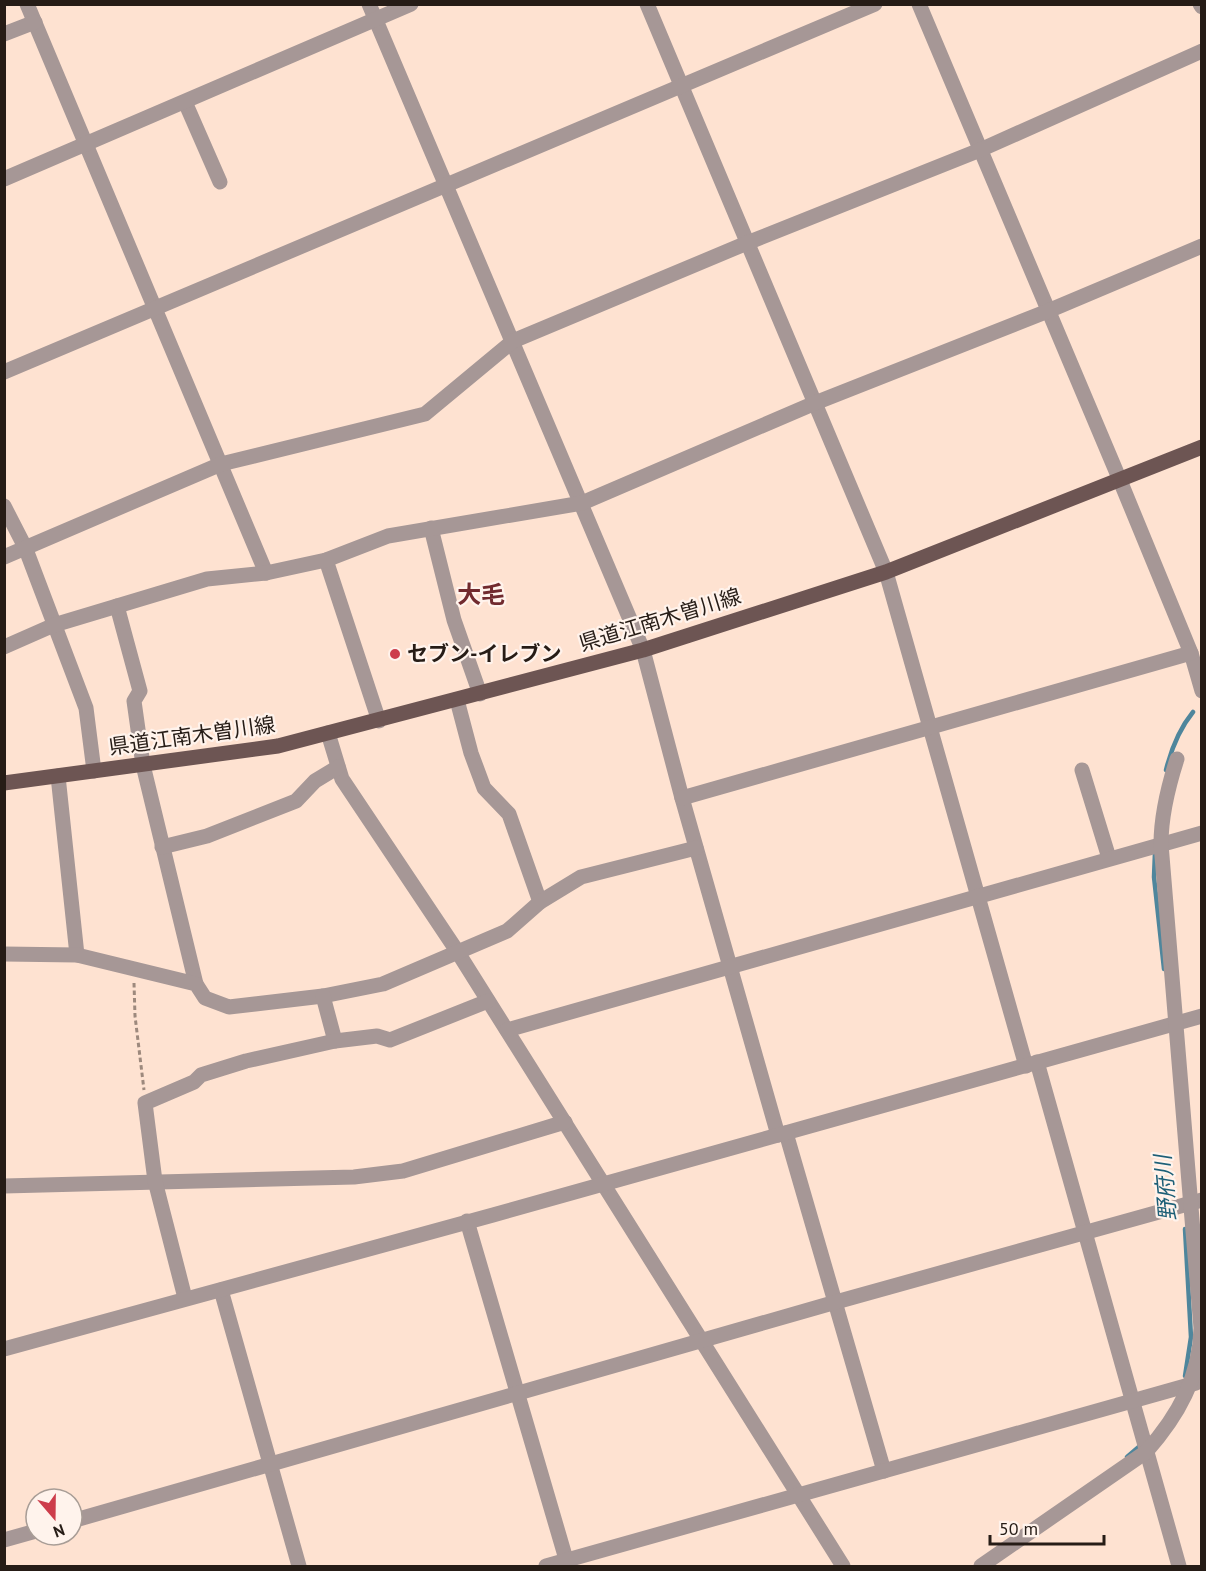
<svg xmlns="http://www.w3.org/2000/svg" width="1206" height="1571" viewBox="0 0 1206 1571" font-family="'PT Sans','Noto Sans JP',sans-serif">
<rect width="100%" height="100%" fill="#fee2d1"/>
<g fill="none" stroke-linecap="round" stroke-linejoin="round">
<g stroke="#4f869c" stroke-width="4.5">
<path d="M1166,770C1171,750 1180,728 1193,712"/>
<path d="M1155,852L1154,877L1164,969"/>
<path d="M1185,1229L1191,1337L1185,1376"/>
<path d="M1127,1457L1141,1445"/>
</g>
<path stroke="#9d897d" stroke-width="3" stroke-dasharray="4.5 3" stroke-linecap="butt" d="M134,983L135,1016L144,1090"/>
<g stroke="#a69796" stroke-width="15">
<path d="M27,4L266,573"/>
<path d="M369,4L643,650L682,798L778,1135"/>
<path d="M647,4L886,572L1026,1066"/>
<path d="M919,4L1119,478L1191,653L1202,691"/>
<path d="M1200,4L1202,7"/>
<path d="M4,34L35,22"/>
<path d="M185,102L220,182"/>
<path d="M4,179L411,4"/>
<path d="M4,372L875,4"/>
<path d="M4,506L25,547L86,708L94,771"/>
<path d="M431,528L454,620L480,694"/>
<path d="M4,557L221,464L425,414L513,341L747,243L980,150L1202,51"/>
<path d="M326,560L379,721"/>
<path d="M117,606L140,691L134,701L143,765L196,984"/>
<path d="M4,647L54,625L207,579L266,573L326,560L388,536L582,503L815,403L1048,311L1202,246"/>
<path d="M457,700L471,753L484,788L509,814L540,902"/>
<path d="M328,733L342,779L457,951L843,1566"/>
<path d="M1082,770L1109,858"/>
<path d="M58,776L77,955"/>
<path d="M682,798L1191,653"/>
<path d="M162,847L207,836L296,801L315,781L338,767"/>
<path d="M4,954L77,955L196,984L205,998L229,1007L323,996L383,984L507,931L540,902L581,877L696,848"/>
<path d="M323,996L335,1041"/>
<path d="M507,1030L1202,833"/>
<path d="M1037,1062L1179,1566"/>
<path d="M786,1133L884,1471"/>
<path d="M4,1186L354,1177L403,1171L565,1122"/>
<path d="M467,1221L568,1566"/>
<path d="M221,1290L299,1566"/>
<path d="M185,1298L155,1181L145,1103L194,1082L201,1075L246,1061L335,1041L377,1036L390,1040L488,1001"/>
<path d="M4,1349L493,1215L1202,1016"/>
<path d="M72,1521L836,1302L1202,1200"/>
<path d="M4,1540L36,1531"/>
<path d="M546,1566L1196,1383"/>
<path d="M981,1566L1146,1452C1178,1416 1200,1377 1201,1328L1161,844C1161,815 1168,787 1177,759"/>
</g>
<path stroke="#6d5553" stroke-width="15" d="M4,783L278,746L643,650L886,572L1202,447"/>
</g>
<circle fill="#cd3d4b" stroke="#fff3ec" stroke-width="2" cx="395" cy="654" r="6"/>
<g text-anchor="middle" stroke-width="4.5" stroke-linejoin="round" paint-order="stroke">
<g font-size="21" fill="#261c16" stroke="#fff3ec">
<text transform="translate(660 620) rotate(-17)" y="7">県道江南木曽川線</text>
<text transform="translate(192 736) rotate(-8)" y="7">県道江南木曽川線</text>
</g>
<g font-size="21" font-weight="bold" fill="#261c16" stroke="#fff3ec" text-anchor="start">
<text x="407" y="661">セブン-イレブン</text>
</g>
<g font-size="22" font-style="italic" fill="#1d5f77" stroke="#fff3ec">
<text transform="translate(1165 1188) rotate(-95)" y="8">野府川</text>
</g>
<g font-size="24" font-weight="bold" fill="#712a2e" stroke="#fff3ec">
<text x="481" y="603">大毛</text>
</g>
</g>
<rect width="1206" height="1571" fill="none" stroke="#261c16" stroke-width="12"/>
<g transform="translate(54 1517) rotate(160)"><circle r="28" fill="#fff3ec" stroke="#a89d96" stroke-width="1.5"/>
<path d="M0-4.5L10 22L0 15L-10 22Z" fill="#cd3d4b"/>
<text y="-9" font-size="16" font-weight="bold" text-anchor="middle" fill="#261c16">N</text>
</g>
<path d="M990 1535v9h114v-9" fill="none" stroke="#261c16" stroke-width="3"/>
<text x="999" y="1535" font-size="18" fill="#261c16" stroke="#fff3ec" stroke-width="4.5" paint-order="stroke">50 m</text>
</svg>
